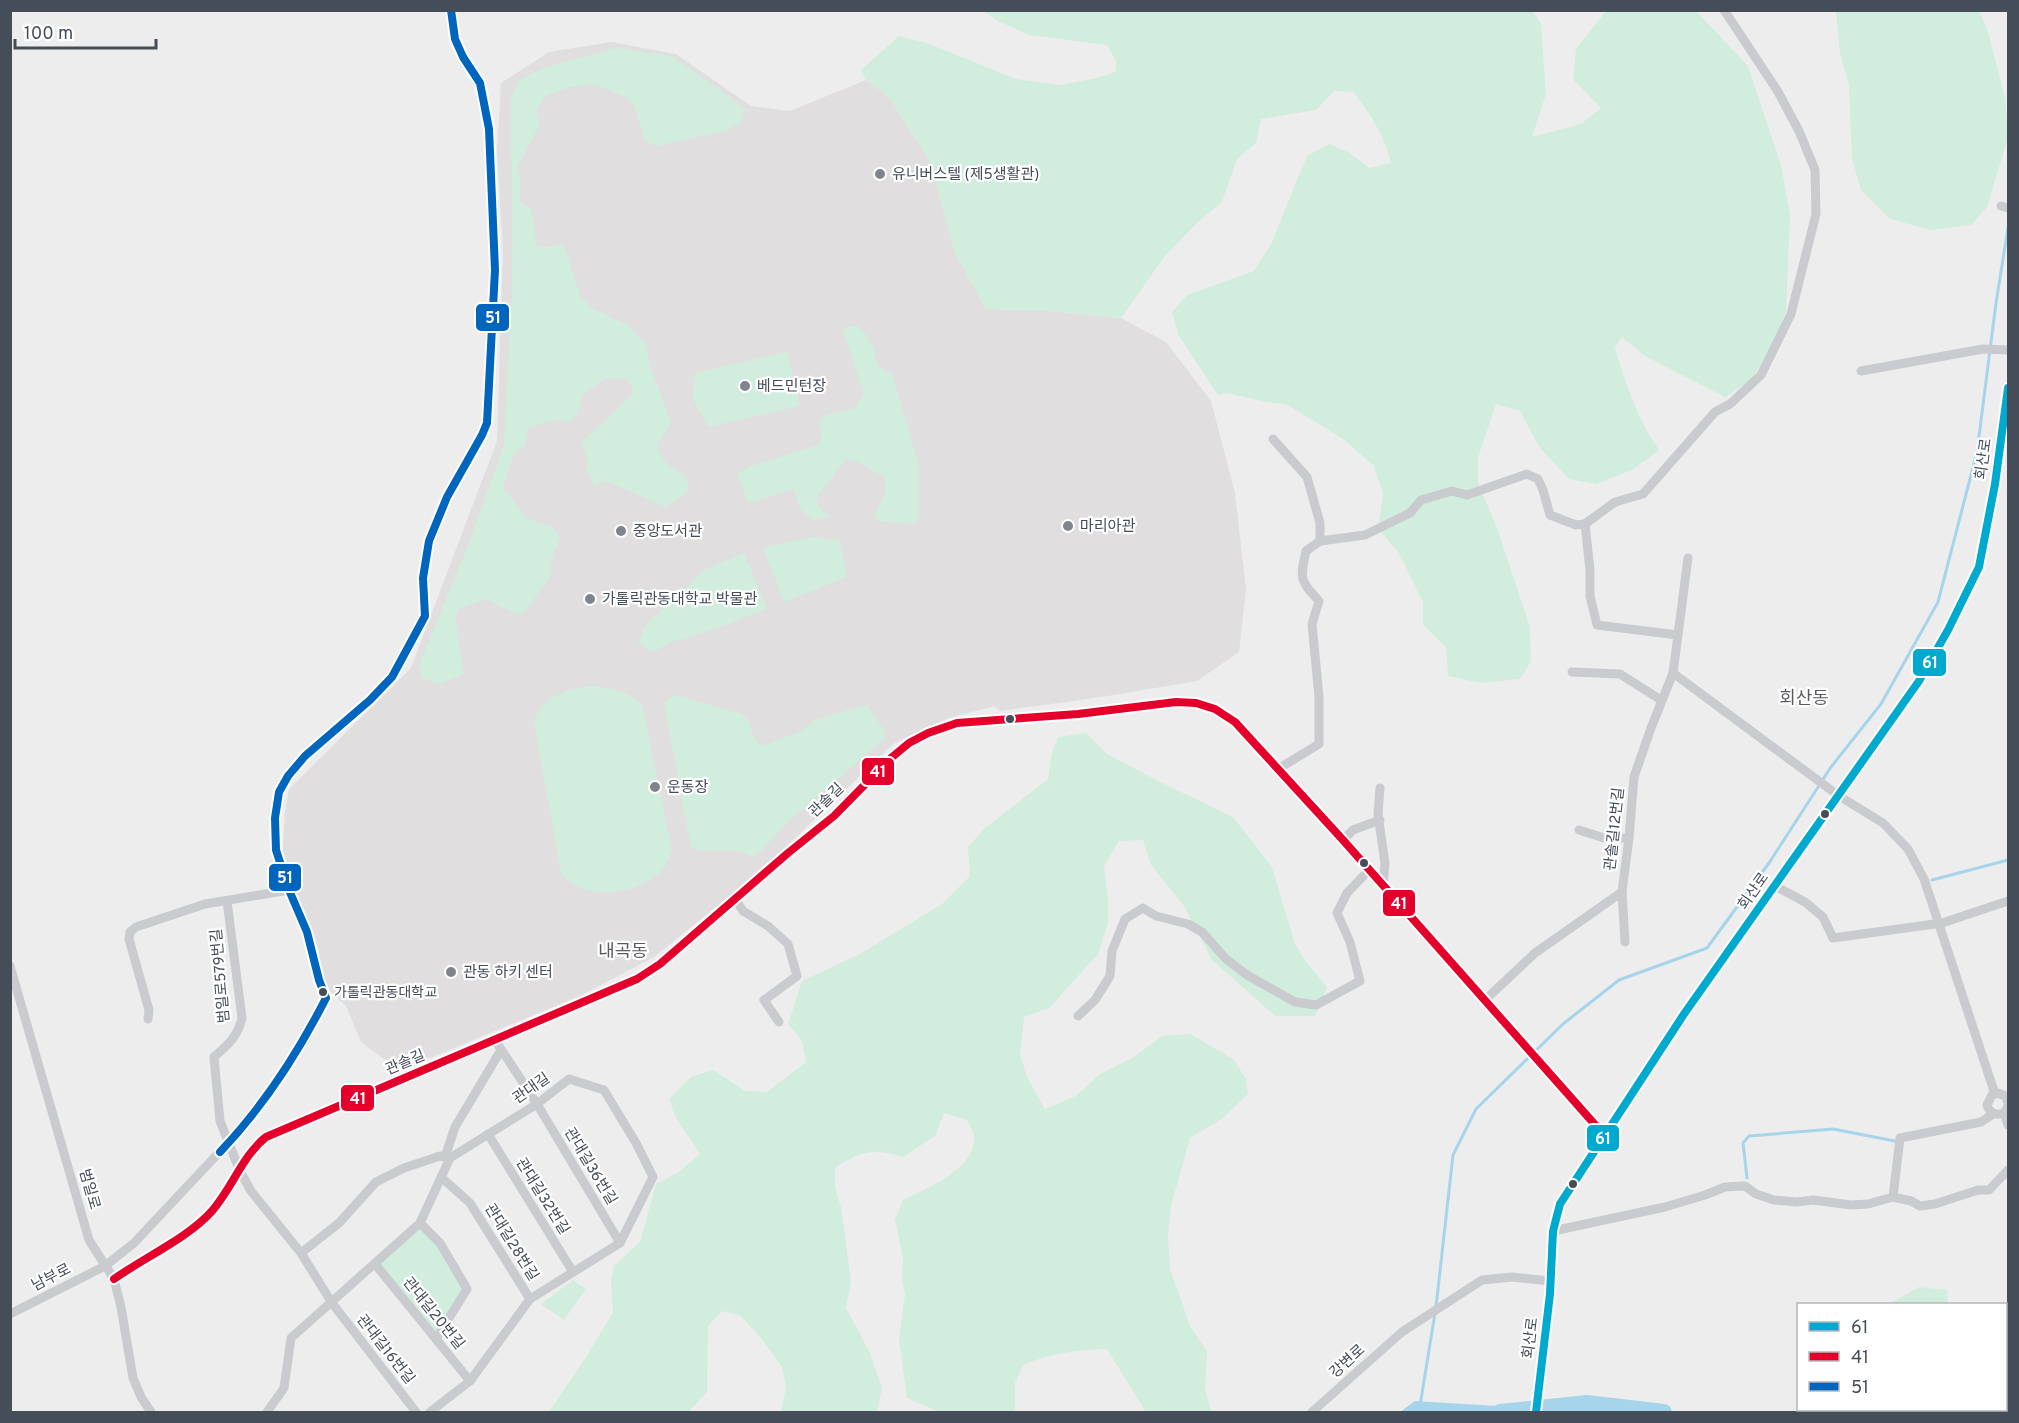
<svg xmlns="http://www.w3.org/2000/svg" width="2019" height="1423" viewBox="0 0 2019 1423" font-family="Overpass,'Noto Sans KR',sans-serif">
<rect width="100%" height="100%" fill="#eeeded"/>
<path fill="#e0dedf" d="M611,42L676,54L751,106L790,111L866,80L890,98L930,162L955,252L986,309L1049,311L1121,318L1166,342L1211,401L1235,493L1246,589L1239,652L1197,681L1102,697L999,711L995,706L949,718L893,744L762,870L654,957L582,995L430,1058L385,1060L361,1042L346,1006L328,990L320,976L319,950L300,903L283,851L285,813L289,789L411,668L497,441L503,249L497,153L501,83L549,52Z"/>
<g fill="#d1edde">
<path d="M983,11H1533L1541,24L1546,94L1532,137L1581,124L1601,108L1573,79L1576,49L1606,11H1696L1748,66L1781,165L1790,215L1786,311L1774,345L1750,381L1725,397L1645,356L1622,337L1615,348C1625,383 1638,420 1659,450L1632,470L1596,484L1569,479L1540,448L1520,411L1496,404L1478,457V483L1497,528L1530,627L1531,661L1520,679L1481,683L1448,676L1446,647L1423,625V602L1399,553L1378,529L1383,494L1374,466L1343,439L1286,404L1266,402L1227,393L1218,395L1179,336L1172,312L1187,295L1254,271L1271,244L1307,156L1330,144L1350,153L1369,168L1391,163C1384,134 1371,116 1354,92L1334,91L1316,110L1261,119L1256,143L1237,159L1222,202L1198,222L1165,256L1121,318L1049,311L986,309L955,252L930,162L890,98L866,80L861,70L899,36L927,43L1016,79L1059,85L1093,79L1115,72L1116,61L1107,45L1029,35L998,21Z"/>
<path d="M1836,11H1979L1987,29L2005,97L2008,137L1987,207L1971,225L1931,230L1890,219L1861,190L1852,159L1849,85L1840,53Z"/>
<path d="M616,48L672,56L745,108L742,122L726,131L656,146L645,141L636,111L630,99L594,84L570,87L547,95L536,111L540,124L517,168L521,181L519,201L531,209L537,246L543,247L561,245L566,251L580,295L589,306L629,326L645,343L650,365L671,422L657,445C662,464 671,467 687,476L689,491L665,507L611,483L603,481L595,487L587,471L588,461L582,442L633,394L632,385L624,378L604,379L583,394L577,415L570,421L551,420L528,429L525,446L514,453L503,487L526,518L551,526L561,537L552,557L550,576L525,612L514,613L485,599L459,609L455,617L464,674L440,684L421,678L420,663L471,538L504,445L512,293L511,97L519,80L543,68Z"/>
<path d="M859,326C863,331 868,337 871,343C880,360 869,363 892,374L919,466V519L913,524L878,521L875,515L886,491L884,477L852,459L845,460L817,497L818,506L829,516L813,520L801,510L793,489L757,501H747L737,474L748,467L818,445L822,437L819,420L827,414L854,409L864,395L843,329L845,327Z"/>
<path d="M787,352L800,406L708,427L693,399L695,373Z"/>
<path d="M812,537L839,540L847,577L784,602L763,548C779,543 795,542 812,537Z"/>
<path d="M744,553L767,609L718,628L668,643L654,652L638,643L646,624L679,595L704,570Z"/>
<path d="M591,686C611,687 626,691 642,704L672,850C669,856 668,864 664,868C644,891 598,901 572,883C568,881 564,877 561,874L534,722C536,718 537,712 540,709C550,694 575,688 591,686Z"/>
<path d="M675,695L742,714L748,720L756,742L762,746L804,730L815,720L861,706H868L884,730L885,738L790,820L761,851L752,857C731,843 711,857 691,848L664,703Z"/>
<path d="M1086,733L1107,754L1160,782L1233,817L1272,867L1295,944L1306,962L1327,987L1315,1016H1275L1212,960L1184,906L1151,865L1143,840L1119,841L1104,866L1108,898V923L1098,954L1049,1008L1024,1017L1020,1054L1027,1077L1045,1109L1076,1096L1100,1074L1134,1057L1162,1036L1190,1034L1233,1059L1246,1079L1248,1094L1223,1118L1190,1138L1171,1206L1168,1235L1170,1269L1190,1326L1207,1351L1205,1391L1212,1412H1146L1107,1349C1078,1350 1050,1353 1023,1365L1015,1383V1412H939L907,1398L899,1339L905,1295L902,1279L903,1258L895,1219L903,1200C927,1188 975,1170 974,1137C974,1132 969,1125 967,1120L944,1113L935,1136L903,1157C874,1148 860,1151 835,1168V1188L841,1207L851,1281L846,1308L869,1351L882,1387L878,1408L875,1412H781L786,1387L782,1367L761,1338L741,1316L722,1311L708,1326L707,1392L691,1409V1412H549L588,1354L613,1312L611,1283L614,1266L640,1242L656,1184L679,1172L700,1154L676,1118L669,1099L691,1077L713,1070L745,1091L767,1092L806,1062L802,1041L788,1024L802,981L860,954L942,904L970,876L968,847L985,828L1048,779L1052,753L1058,737Z"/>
<path d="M420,1223L467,1289L436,1339L375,1264Z"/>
<path d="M573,1280L586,1289L564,1320L541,1304Z"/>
<path d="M1919,1287L1947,1290L1948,1304H1889Z"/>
</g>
<path fill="#a6d5eb" d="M1415,1401L1593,1412H1400Z"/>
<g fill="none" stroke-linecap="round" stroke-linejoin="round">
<g stroke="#a6d5eb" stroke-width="3">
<path d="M1932,880L2008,860"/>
<path d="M1747,1178L1743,1143L1749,1136L1833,1129L1895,1141"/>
<path d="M1436,1307L1453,1155L1476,1109L1563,1024L1619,980L1707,948L1769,863L1831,767L1881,704L1938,602L1977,452L1996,303L2008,228"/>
<path d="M1419,1412L1435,1313"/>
</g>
<path stroke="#a6d5eb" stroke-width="16" d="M1500,1412L1587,1403L1664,1412"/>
<g stroke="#c9cbce" stroke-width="9">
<path d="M2001,206L2008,208"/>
<path d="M1861,371L1983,349L2008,350"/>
<path d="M1273,439L1307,477L1320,523V541L1306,551C1300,578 1299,580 1319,601L1312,624L1319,697V744L1278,769"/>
<path d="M1585,524L1615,502L1643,494L1715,412L1730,404L1761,375L1791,314L1816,214L1815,170L1799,131L1777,90L1724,10"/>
<path d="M1320,541L1365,535L1410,513L1421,500L1452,491L1467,495L1527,474L1538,479L1543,490L1550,515L1576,525L1585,524L1590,570V596L1597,625L1678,635"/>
<path d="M1572,672L1620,674L1661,700"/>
<path d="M1673,673L1839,796L1883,823L1908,849L1924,879L1995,1094"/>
<path d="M1380,788L1378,814L1385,864L1383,885"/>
<path d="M1579,830L1604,838H1629"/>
<path d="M1343,840L1353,830L1380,820"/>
<path d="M1775,886L1805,902L1823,917L1833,938L1942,923L2008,901"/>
<path d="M1622,892L1625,942"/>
<path d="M735,899L743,911L768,926L788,944L797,976L764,1000L779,1022"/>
<path d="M227,901L242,1018C238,1036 228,1045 214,1057L220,1121L240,1171L251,1191L301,1253L332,1303L416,1412"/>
<path d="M10,966L89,1240L114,1279L121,1307L133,1378L141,1397L151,1412"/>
<path d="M1485,1000L1535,953L1622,892L1629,838L1634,777L1651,728L1673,673L1688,558"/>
<path d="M1078,1016L1095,1000L1110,976L1112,951L1125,919L1143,908L1156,916L1188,924L1202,932L1226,959L1247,975L1295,1002L1316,1005L1360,981L1350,942L1337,913L1347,893L1369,870"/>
<path d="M148,1019L149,1010L129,939L130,932L136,927L205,904L289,890"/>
<path d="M495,1040L537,1104L620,1243"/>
<path d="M2008,1103L2005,1096L1998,1093L1992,1095L1987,1105C1989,1113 1996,1116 2004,1113L2008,1106"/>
<path d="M2004,1113L2008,1125"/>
<path d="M488,1134L573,1272"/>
<path d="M445,1157L455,1127L501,1050"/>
<path d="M441,1177L470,1203L530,1299"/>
<path d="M1893,1197L1911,1201L1920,1206L1935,1204L1978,1190H1989L2008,1170"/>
<path d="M420,1223L440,1243L467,1289L436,1339"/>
<path d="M1553,1231L1665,1207L1705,1195L1725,1187L1745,1186L1756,1194L1774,1200L1797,1202L1813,1200L1851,1205L1868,1204L1893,1197L1900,1138L1981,1122L1993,1114"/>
<path d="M301,1253L339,1223L376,1182L404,1168L440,1156L450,1158"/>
<path d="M375,1264L470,1381"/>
<path d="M114,1279C145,1257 188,1238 212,1211C232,1188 243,1155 266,1137L637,979L660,964L788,853L834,816L891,758L909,743L928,733L957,723L1078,714L1176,702L1196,703L1215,709L1235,722L1343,840L1605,1136"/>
<path d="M10,1314L105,1266L134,1243L228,1143L277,1081L306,1039L326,998L319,980L307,932L289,890L276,850L275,818L279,792L288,776L305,756L370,700L392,677L425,616L423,578L429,541L447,497L482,435L488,415L490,338L495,270L489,129L480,83L463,57L455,39L451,10"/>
<path d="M267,1412L284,1388L291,1338L420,1223L450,1158L537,1104L569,1079L604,1090L636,1143L653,1177L620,1243L530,1299L470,1381L430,1412"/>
<path d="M1312,1412L1402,1332L1482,1280L1512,1277L1550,1281"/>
<path d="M1536,1412L1550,1294L1553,1231L1560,1204L1684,1014L1919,681L1948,630L1979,567L1995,484L2008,388"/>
</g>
<g stroke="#fff" stroke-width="12">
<path id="bus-1" d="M1536,1412L1550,1294L1553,1231L1560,1204L1684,1014L1919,681L1948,630L1979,567L1995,484L2008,388"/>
</g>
<g stroke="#fff" stroke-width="12">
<path id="bus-2" d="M114,1279C145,1257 188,1238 212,1211C232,1188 243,1155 266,1137L637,979L660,964L788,853L834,816L891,758L909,743L928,733L957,723L1078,714L1176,702L1196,703L1215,709L1235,722L1343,840L1605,1136"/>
</g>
<g stroke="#fff" stroke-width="12">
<path id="bus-3" d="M220,1152C263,1107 298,1053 326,998L319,980L307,932L289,890L276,850L275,818L279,792L288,776L305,756L370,700L392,677L425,616L423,578L429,541L447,497L482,435L487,423L495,270L489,129L480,83L463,57L455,39L451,10"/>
</g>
<use href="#bus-1" stroke="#00a9ce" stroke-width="8"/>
<use href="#bus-2" stroke="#e4002b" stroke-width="8"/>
<use href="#bus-3" stroke="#0065bd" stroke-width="8"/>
</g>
<g fill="#80858d" stroke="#fff" stroke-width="2">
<circle cx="880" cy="174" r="6"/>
<circle cx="745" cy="386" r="6"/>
<circle cx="1068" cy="526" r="6"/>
<circle cx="621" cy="531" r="6"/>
<circle cx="590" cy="599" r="6"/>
<circle cx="655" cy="787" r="6"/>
<circle cx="451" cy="972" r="6"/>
</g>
<g fill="#454d59" stroke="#fff" stroke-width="2">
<circle cx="1010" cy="719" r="5"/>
<circle cx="1825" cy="814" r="5"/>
<circle cx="1364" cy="863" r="5"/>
<circle cx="323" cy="992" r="5"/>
<circle cx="1573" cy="1184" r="5"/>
</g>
<g text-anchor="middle" stroke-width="4.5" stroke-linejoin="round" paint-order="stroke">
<g font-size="14" fill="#454d59" stroke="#fff" text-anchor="start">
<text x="334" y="997">가톨릭관동대학교</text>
</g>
<g font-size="15" fill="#454d59" stroke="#fff" text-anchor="start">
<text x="892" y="179">유니버스텔 (제5생활관)</text>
<text x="757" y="391">베드민턴장</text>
<text x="1080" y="531">마리아관</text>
<text x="633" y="536">중앙도서관</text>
<text x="602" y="604">가톨릭관동대학교 박물관</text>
<text x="667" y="792">운동장</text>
<text x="463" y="977">관동 하키 센터</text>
</g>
<g font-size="15" fill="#454d59" stroke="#fff">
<text transform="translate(1983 459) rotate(-82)" y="5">회산로</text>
<text transform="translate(826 800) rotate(-44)" y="5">관솔길</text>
<text transform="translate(1614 829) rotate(-84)" y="5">관솔길12번길</text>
<text transform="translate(1753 891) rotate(-55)" y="5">회산로</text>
<text transform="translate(220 976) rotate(-95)" y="5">범일로579번길</text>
<text transform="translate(405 1062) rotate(-23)" y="5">관솔길</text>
<text transform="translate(531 1088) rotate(-35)" y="5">관대길</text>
<text transform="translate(591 1166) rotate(59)" y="5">관대길36번길</text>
<text transform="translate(90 1189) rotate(74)" y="5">범일로</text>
<text transform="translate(543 1196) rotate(58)" y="5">관대길32번길</text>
<text transform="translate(512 1242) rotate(58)" y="5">관대길28번길</text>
<text transform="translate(51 1277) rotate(-27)" y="5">남부로</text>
<text transform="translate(434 1313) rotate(51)" y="5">관대길20번길</text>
<text transform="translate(1530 1338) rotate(-83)" y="5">회산로</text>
<text transform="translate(386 1349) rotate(52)" y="5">관대길16번길</text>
<text transform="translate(1347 1361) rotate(-42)" y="5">강변로</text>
</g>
<g font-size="18" fill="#595b61" stroke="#fff">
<text x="1804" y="704">회산동</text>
<text x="623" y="957">내곡동</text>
</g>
</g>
<g stroke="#fff" stroke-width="2">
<rect x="475" y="303" width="35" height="29" rx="6" fill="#0065bd"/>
<rect x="1912" y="648" width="35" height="29" rx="6" fill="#00a9ce"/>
<rect x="861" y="757" width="34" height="29" rx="6" fill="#e4002b"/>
<rect x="268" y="863" width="34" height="29" rx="6" fill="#0065bd"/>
<rect x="1382" y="889" width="34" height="28" rx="6" fill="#e4002b"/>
<rect x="340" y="1084" width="35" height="28" rx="6" fill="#e4002b"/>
<rect x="1586" y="1124" width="34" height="28" rx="6" fill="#00a9ce"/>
</g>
<g font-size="16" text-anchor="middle" font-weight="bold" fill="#fff">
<text x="493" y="323">51</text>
<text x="1930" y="668">61</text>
<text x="878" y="777">41</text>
<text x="285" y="883">51</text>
<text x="1399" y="909">41</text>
<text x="358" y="1104">41</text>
<text x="1603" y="1144">61</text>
</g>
<rect width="2019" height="1423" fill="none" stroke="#454d59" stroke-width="24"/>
<rect x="1797" y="1303" width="210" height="108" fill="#ffffff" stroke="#b5b8bd" stroke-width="1.5"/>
<rect x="1809" y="1322" width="30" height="9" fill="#00a9ce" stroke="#b5b8bd" stroke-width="1.5"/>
<text x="1851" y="1333" font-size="18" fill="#454d59">61</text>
<rect x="1809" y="1352" width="30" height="9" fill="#e4002b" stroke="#b5b8bd" stroke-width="1.5"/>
<text x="1851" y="1363" font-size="18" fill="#454d59">41</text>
<rect x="1809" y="1382" width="30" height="9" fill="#0065bd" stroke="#b5b8bd" stroke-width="1.5"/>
<text x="1851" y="1393" font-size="18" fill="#454d59">51</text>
<path d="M15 39v9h141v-9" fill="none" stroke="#454d59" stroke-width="3"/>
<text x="24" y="39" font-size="18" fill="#454d59" stroke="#ffffff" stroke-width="4.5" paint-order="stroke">100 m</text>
</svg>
